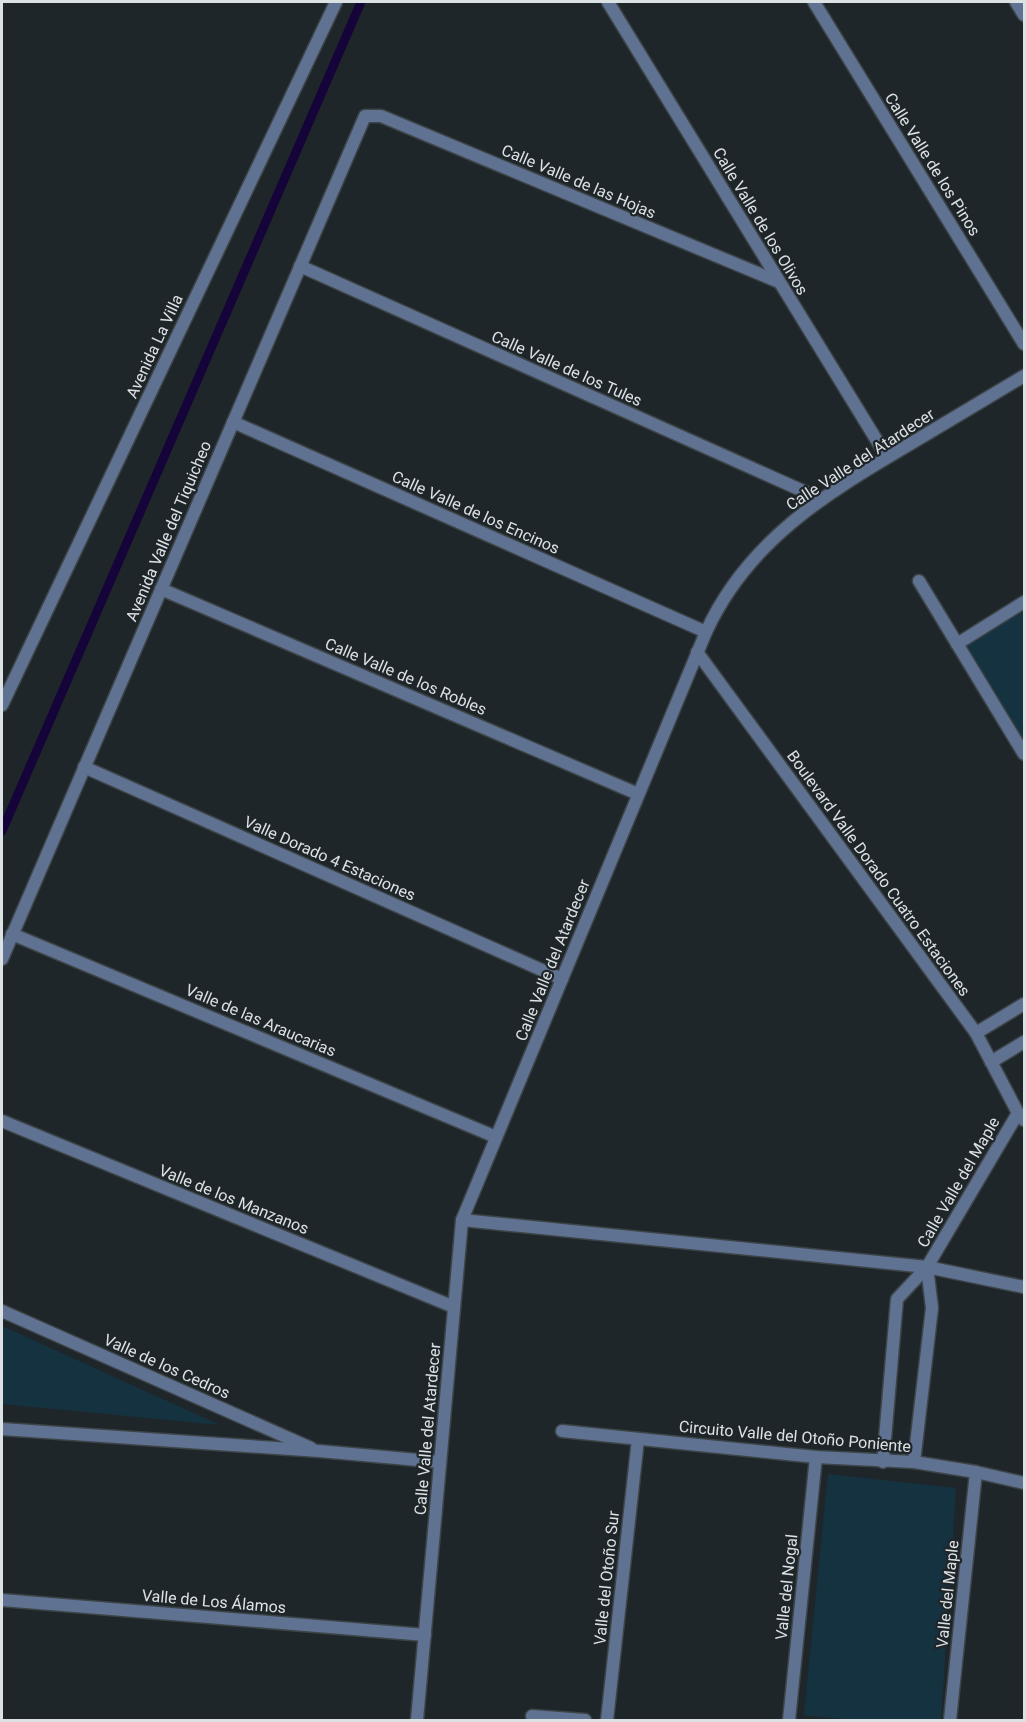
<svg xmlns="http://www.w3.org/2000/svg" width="1026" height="1722" viewBox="0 0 1026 1722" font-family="Roboto,sans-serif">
<rect width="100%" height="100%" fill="#1f262a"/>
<g fill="#153241">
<path d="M1024,607V752L961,647Z"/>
<path d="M2,1326L220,1425L2,1404Z"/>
<path d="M828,1474L956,1488L941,1720H851L804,1715Z"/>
</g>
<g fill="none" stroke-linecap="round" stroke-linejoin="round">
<path stroke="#15043a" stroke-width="9" d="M2,831L361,2"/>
<g stroke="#3d4448" stroke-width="15">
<g id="minor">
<path d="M608,2L887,457"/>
<path d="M814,2L1024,344"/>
<path d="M1016,2L1024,15"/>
<path d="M300,266L821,499"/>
<path d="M233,422L706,632"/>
<path d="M919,581L1024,754"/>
<path d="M161,589L638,794"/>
<path d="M957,644L1024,602"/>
<path d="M697,652L976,1033L1018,1113L927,1267L897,1299L883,1462"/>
<path d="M84,767L562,979"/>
<path d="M12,934L496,1137"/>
<path d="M2,959L365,116H381L779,282"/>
<path d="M976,1033L1024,1004"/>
<path d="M991,1062L1024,1042"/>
<path d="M2,1121L454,1307"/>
<path d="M462,1220L927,1267"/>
<path d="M2,1311L311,1448"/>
<path d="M2,1429L319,1451L440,1462"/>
<path d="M562,1431L816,1457L914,1462L976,1472L1024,1483"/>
<path d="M914,1462L932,1308L927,1267"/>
<path d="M2,1600L425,1635"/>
<path d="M532,1716L585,1720"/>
<path d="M417,1720L462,1220L706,632C748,540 827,493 910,444C948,421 986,399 1024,376"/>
<path d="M607,1720L638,1439"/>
<path d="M789,1720L816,1457"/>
<path d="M950,1720L976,1472"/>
</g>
</g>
<g stroke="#3d4448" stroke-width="15">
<g id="tertiary">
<path d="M2,705L336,2"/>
<path d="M1018,1113L1024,1120"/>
<path d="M927,1267L1024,1287"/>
</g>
</g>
<use href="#minor" stroke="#5f7291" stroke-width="12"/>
<use href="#tertiary" stroke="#5f7291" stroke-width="12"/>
</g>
<g text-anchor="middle" stroke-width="4.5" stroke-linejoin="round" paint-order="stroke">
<g font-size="16" fill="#dce1e4" stroke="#1f262a">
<text transform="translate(933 164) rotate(58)" y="6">Calle Valle de los Pinos</text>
<text transform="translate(579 181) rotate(23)" y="6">Calle Valle de las Hojas</text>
<text transform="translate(761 221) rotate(59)" y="6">Calle Valle de los Olivos</text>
<text transform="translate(154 346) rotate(-65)" y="6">Avenida La Villa</text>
<text transform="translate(567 368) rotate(24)" y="6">Calle Valle de los Tules</text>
<text transform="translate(860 459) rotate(-33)" y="6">Calle Valle del Atardecer</text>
<text transform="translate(476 512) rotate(24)" y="6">Calle Valle de los Encinos</text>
<text transform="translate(168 531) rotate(-67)" y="6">Avenida Valle del Tiquicheo</text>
<text transform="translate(406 676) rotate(23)" y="6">Calle Valle de los Robles</text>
<text transform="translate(330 858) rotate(24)" y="6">Valle Dorado 4 Estaciones</text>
<text transform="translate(879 873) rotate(54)" y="6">Boulevard Valle Dorado Cuatro Estaciones</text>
<text transform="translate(552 960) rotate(-68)" y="6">Calle Valle del Atardecer</text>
<text transform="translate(261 1020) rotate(23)" y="6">Valle de las Araucarias</text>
<text transform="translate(958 1182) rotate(-60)" y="6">Calle Valle del Maple</text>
<text transform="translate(234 1199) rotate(22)" y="6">Valle de los Manzanos</text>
<text transform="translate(167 1366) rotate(24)" y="6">Valle de los Cedros</text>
<text transform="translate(427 1429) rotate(-85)" y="6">Calle Valle del Atardecer</text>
<text transform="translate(795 1436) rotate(5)" y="6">Circuito Valle del Otoño Poniente</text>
<text transform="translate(606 1578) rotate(-84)" y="6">Valle del Otoño Sur</text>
<text transform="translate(786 1587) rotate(-84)" y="6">Valle del Nogal</text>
<text transform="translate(947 1594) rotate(-84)" y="6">Valle del Maple</text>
<text transform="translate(214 1601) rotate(5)" y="6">Valle de Los Álamos</text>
</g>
</g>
<rect width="1026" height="1722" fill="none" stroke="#dce1e4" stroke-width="6"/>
</svg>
